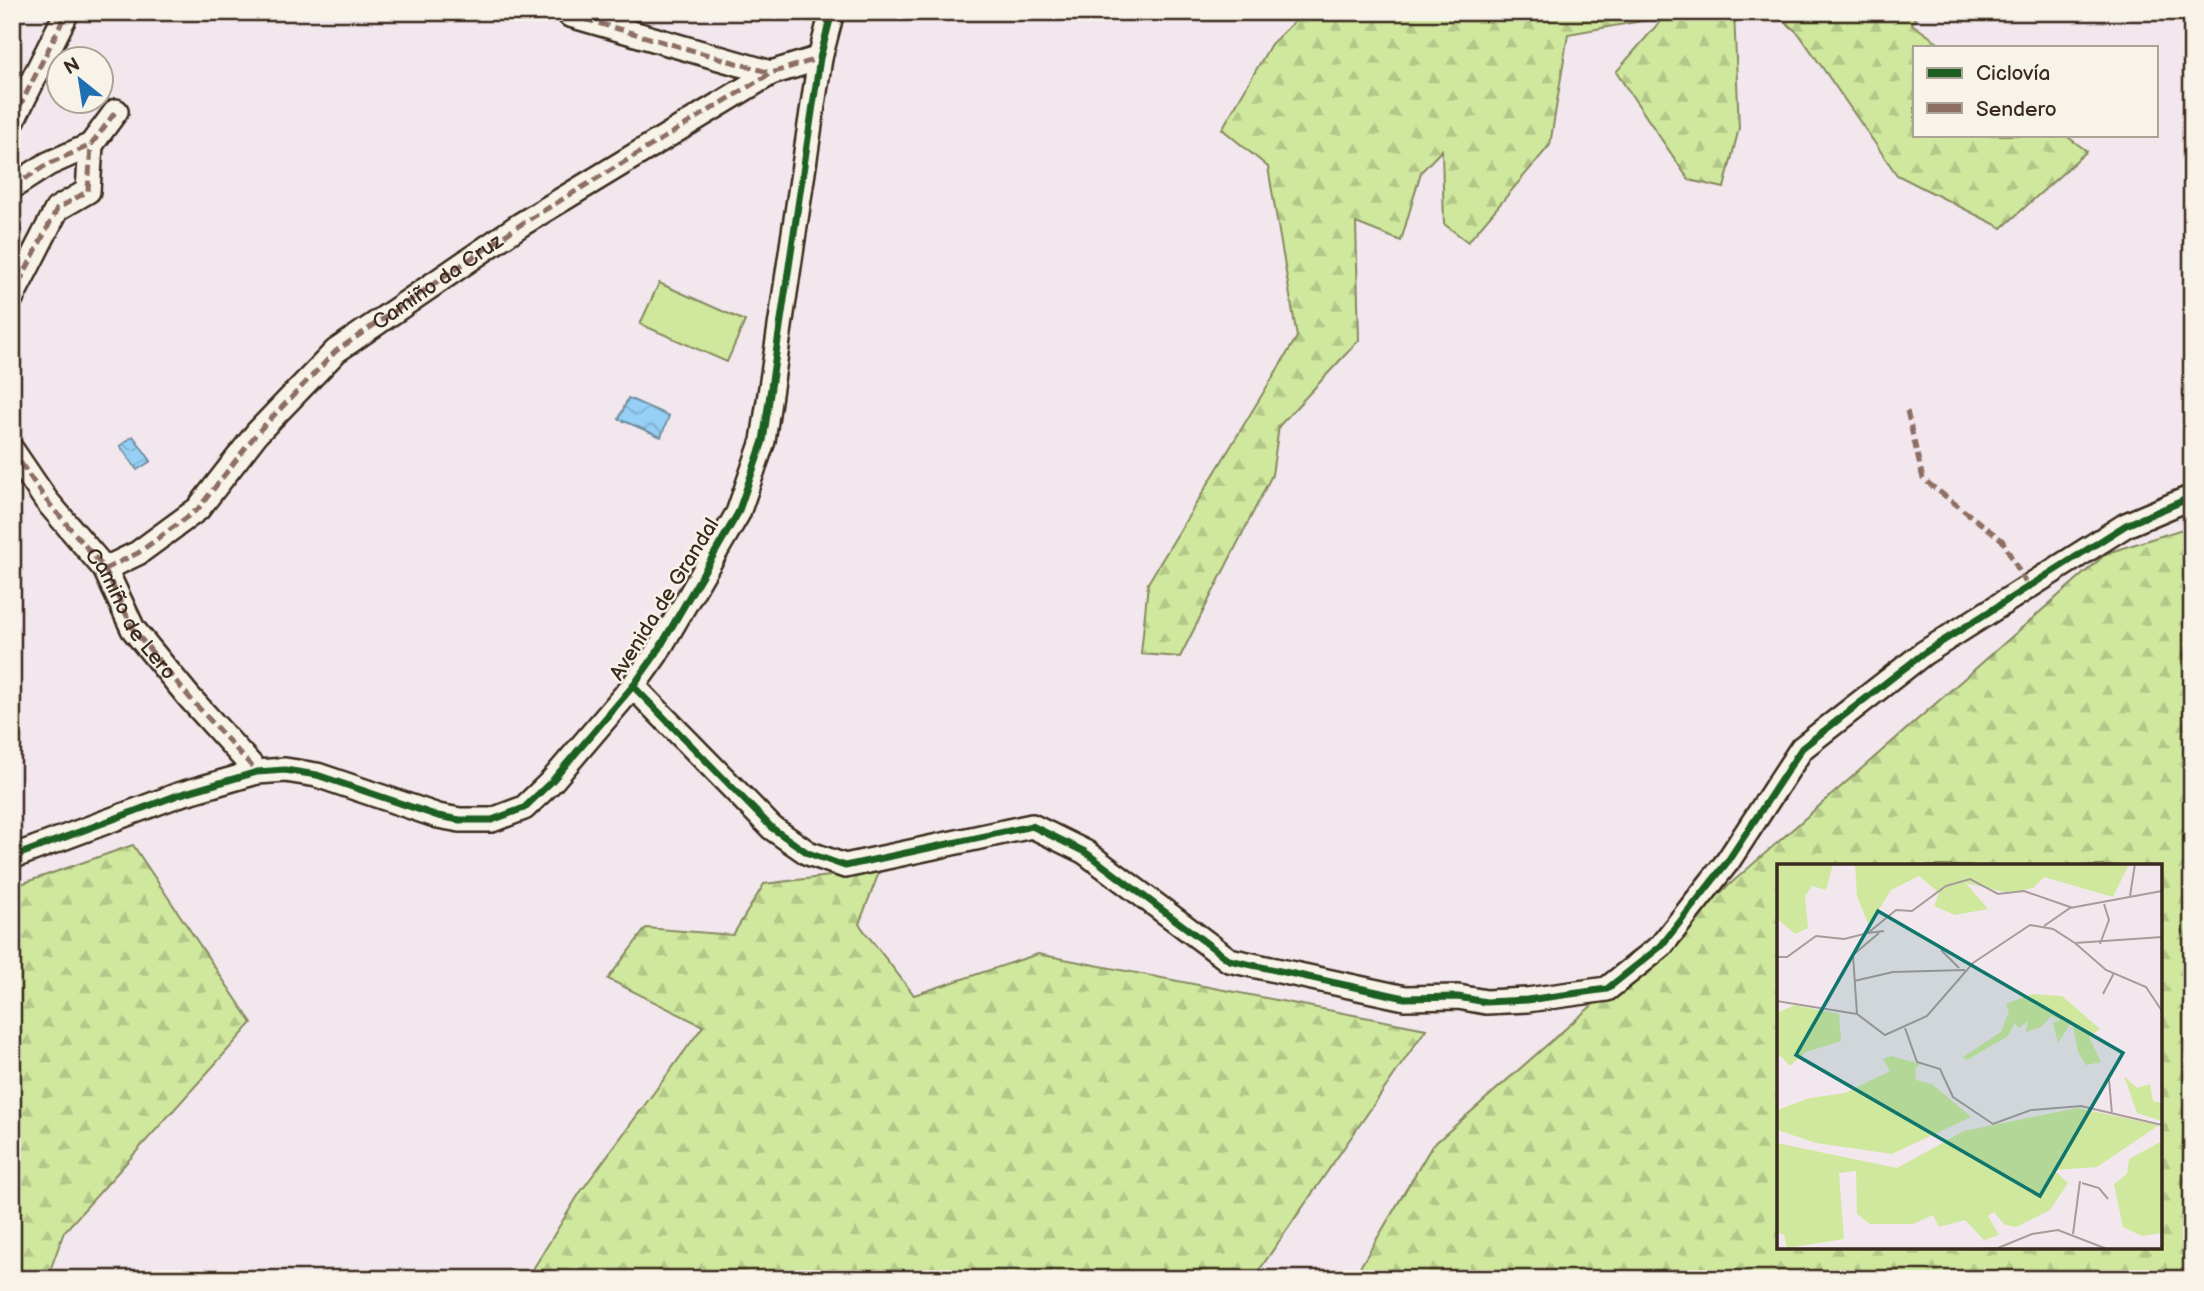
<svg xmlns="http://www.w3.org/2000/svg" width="2204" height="1291" viewBox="0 0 2204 1291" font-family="'Balsamiq Sans',sans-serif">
<defs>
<pattern id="forest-firs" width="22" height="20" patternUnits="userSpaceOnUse" patternTransform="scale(1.75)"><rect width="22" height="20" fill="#cfe89e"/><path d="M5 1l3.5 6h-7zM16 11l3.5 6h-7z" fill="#b3c788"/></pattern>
<pattern id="water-waves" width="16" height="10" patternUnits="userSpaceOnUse" patternTransform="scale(1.75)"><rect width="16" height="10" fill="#96d0f6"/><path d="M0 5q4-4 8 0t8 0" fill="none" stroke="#82b3d2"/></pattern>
</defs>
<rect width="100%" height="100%" fill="#f2e7ed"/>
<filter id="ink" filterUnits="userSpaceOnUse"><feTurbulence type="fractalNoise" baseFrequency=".0143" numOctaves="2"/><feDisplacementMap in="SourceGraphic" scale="14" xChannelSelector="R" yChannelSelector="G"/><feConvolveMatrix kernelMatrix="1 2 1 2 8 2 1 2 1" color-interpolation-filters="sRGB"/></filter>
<g filter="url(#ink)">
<path fill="#cfe89e" stroke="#85895e" stroke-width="2" d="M659,283L745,321L727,362L640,324Z"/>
<g fill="url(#forest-firs)" stroke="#85895e" stroke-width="2" fill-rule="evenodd">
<path d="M1304,12H1734L1739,128L1724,188L1689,180L1616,72L1664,17L1568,34L1550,145L1468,242L1444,224L1442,150L1421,172L1401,241L1356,223L1359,340L1279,426L1272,475L1180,657L1141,654L1148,583L1297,337L1268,167L1222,129L1271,44Z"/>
<path d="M1774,12H1918L1912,24L1944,47H1915V135H2065L2087,151L2002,228L1897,175L1799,34Z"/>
<path d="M2192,526V1059L2188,1061L2192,1062V1279H1353L1432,1146L2107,553ZM1779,866H2160V1247H1779Z"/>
<path d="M133,845L252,1023L64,1232L47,1279H12V887Z"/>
<path d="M880,870L859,924L914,995L1038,954L1426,1029L1253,1279H527L579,1194L703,1026L608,979L646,928L733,935L764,884Z"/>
</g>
<g fill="url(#water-waves)" stroke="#728ea0" stroke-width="2">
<path d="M628,398L669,416L661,437L619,419Z"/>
<path d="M133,436L151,461L137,470L120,446Z"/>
</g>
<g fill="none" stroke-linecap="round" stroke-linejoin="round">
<g stroke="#3b2a1e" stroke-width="28">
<g id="minor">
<path d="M570,15L771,73"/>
<path d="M12,122L67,12"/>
<path d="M12,187L48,164L91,145L116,111"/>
<path d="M12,297L57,209L88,191L91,145"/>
<path id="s1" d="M12,450L46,500L105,569L133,629L189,697L257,772"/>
<path id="s2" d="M105,569L138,553L198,509L257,433L336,351L520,225L771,73L820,58"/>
<path d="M633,686L772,828L808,853L845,866L1032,826L1085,852L1229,960L1405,998L1458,997L1486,1002L1527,1000L1607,989L1661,946L1728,861L1802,748L1924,653L2126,525L2192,497"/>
<path d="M12,857L178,795L257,772L285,770L317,775L438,816L460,820H492L524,808L552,781L633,686L656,654L738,513L763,441L820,58L832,12"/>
</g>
</g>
<use href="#minor" stroke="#f7f3e8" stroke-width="23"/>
<g stroke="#8d6e63" stroke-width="5" stroke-dasharray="10 5" stroke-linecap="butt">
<path d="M570,15L771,73"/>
<path d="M12,122L67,12"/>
<path d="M12,187L48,164L91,145L116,111"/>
<path d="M12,297L57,209L88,191L91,145"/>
<path d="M1907,411L1923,479L2002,540L2028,587"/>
<path d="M12,450L46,500L105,569L133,629L189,697L257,772"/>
<path d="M105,569L138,553L198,509L257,433L336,351L520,225L771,73L820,58"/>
</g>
<g stroke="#f7f3e8" stroke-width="11">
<g id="cycleway">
<path d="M633,686L772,828L808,853L845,866L1032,826L1085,852L1229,960L1405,998L1458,997L1486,1002L1527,1000L1607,989L1661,946L1728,861L1802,748L1924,653L2126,525L2192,497"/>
<path d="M12,857L178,795L257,772L285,770L317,775L438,816L460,820H492L524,808L552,781L633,686L656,654L738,513L763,441L820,58L832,12"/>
</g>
</g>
<use href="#cycleway" stroke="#1b5e20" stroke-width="7"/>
</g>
</g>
<g text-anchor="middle" stroke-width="5" stroke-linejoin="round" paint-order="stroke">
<g font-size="21" fill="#3b2a1e" stroke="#f7f3e8">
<text dy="7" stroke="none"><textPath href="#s2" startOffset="444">Camiño da Cruz</textPath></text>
<text transform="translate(664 599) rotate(-58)" y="7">Avenida de Grandal</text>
<text dy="7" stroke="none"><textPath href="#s1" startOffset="203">Camiño de Lero</textPath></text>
</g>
</g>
<g transform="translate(1777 864)">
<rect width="385" height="385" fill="#f2e7ed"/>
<path d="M0,0H56L49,26L35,22L28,32L31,64L18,70L0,55ZM78,0H352L336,33L267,13L256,24L231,29L189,19L211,45L178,51L157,42L162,29L142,12L114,26L92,62L80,32ZM255,130L285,132L323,165L312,173L324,198L309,201L301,188L295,157L281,179L276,159L284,156L274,152L264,163L249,168L251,157L242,164L238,159L231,172L190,196L186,193L224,168L232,147L229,140ZM18,141L62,150L64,177L29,188L13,202L4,192L0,194V149ZM114,192L143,200L138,205L139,216L155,220L194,253L115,290L39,279L0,266V246L33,234L68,229L113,207L106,195ZM347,212L360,224L373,220L376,237L385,239V257L360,249ZM300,244L382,261L320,303L277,306L291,319L273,346L239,363L228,361L217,348L211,352L222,371L207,376L188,356L162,363L156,351L136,360H93L80,350L79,307L62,309L67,375L10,384L7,371L0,368V279L120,304L187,267ZM385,277V369L365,372L346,363L337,320L350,310L352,295Z" fill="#cfe89e"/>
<path fill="none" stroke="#a99b9a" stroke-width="2" d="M353,32L358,0M267,62L293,44L385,27M107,67L91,69L119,46L135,47L169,22L193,15L221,30L247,27L296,44M298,79L329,106L369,123L385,147M323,80L332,56L327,40M164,86L182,104M0,93H10L39,72L67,75L91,69M77,117L116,108L188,106M326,130L337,109M0,137L80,150L108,171L150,152L196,99L253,61L276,65L298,79L385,73M80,150L76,91L102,69M128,164L140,198L163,205L176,233L216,260L254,246L304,242L385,261M332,215L335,250M305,319L322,324L331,335M296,370L303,317M27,385H90M199,385L221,384L255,370L281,366L330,385"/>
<path fill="#0f766e" fill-opacity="0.15" stroke="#0f766e" stroke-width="3.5" d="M101,47L346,189L263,332L19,191Z"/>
<rect width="385" height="385" fill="none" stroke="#3b2a1e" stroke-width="3.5"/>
</g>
<rect width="2204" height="1291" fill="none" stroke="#f7f3e8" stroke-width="42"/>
<rect x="21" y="21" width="2162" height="1249" fill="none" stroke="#3b2a1e" stroke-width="2.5" filter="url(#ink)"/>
<rect x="1913" y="46" width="245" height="91" fill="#f7f3e8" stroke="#aca397" stroke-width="2"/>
<rect x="1927" y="68" width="35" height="10" fill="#1b5e20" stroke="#aca397" stroke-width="2"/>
<text x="1976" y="80" font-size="21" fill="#3b2a1e">Ciclovía</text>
<rect x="1927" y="103" width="35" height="10" fill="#8d6e63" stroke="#aca397" stroke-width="2"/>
<text x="1976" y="116" font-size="21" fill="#3b2a1e">Sendero</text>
<g transform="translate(80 80) rotate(330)"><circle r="33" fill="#f7f3e8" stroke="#aca397" stroke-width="2"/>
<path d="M0-5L12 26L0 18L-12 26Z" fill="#1f6fb2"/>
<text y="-10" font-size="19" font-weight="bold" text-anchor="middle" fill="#3b2a1e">N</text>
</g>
</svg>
